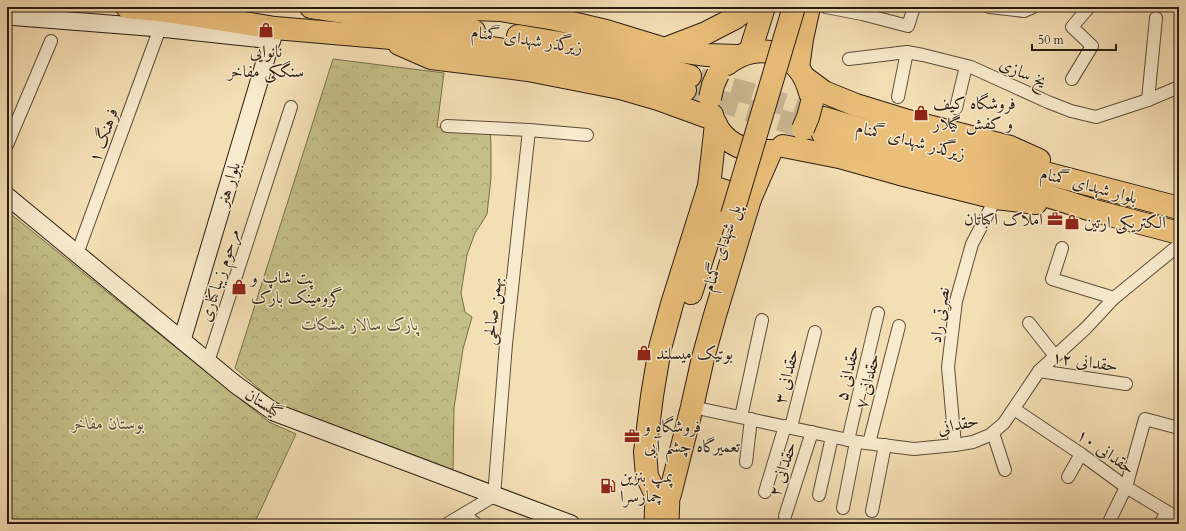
<svg xmlns="http://www.w3.org/2000/svg" width="1186" height="531" viewBox="0 0 1186 531" font-family="Cardo,Amiri,serif">
<defs>
<pattern id="forest-crowns" width="20" height="18" patternUnits="userSpaceOnUse"><rect width="20" height="18" fill="#c4bf87"/><path d="M2 6a3 3 0 1 1 6 0M12 15a3 3 0 1 1 6 0" fill="none" stroke="#a9a474"/></pattern>
</defs>
<rect width="100%" height="100%" fill="#f4deb4"/>
<filter id="stains"><feTurbulence type="fractalNoise" baseFrequency=".005" numOctaves="4"/><feColorMatrix values="0 0 0 0 .2 0 0 0 0 .09 0 0 0 0 .02 0 0 0 .5 -.17"/></filter>
<radialGradient id="worn" r=".72"><stop offset=".6" stop-color="#630" stop-opacity="0"/><stop offset="1" stop-color="#630" stop-opacity=".3"/></radialGradient>
<g fill="url(#forest-crowns)" stroke="#776e4c">
<path d="M333,59L444,73L437,127L490,129L491,146V178L487,214L481,224L475,233L467,255L461,293L465,312L472,317L463,349L454,408L453,470L342,433L273,401L235,368Z"/>
<path d="M7,211L184,354L269,422L296,434L254,524H7Z"/>
</g>
<g fill="none" stroke-linecap="round" stroke-linejoin="round">
<g stroke="#ccb794" stroke-width="22" stroke-dasharray="22 11" stroke-linecap="butt">
<path d="M700,79L762,97L824,118"/>
<path d="M685,90L821,133"/>
</g>
<g stroke="#5c4c3a" stroke-width="14">
<g id="street">
<path d="M826,7L862,14L908,26L914,7"/>
<path d="M989,7L1024,11L1033,7"/>
<path d="M849,59L907,52L923,55L971,67L1048,102L1071,111L1096,117L1148,100L1179,87"/>
<path d="M1072,79L1092,46L1072,27L1089,7"/>
<path d="M898,97L907,52"/>
<path d="M1148,100L1156,18"/>
<path d="M956,108L966,66"/>
<path d="M447,126L529,130L587,135"/>
<path d="M7,145L51,41"/>
<path d="M1062,248L1052,279L1114,298"/>
<path d="M77,254L160,28"/>
<path d="M1029,323L1055,356"/>
<path d="M208,362L291,107"/>
<path d="M1039,371L1126,384"/>
<path d="M692,407L858,442L914,449L955,445L973,442L990,435L1004,423L1039,371L1086,328L1114,298L1179,245"/>
<path d="M1014,409L1081,454L1126,487L1179,519"/>
<path d="M741,417L762,320"/>
<path d="M791,427L815,332"/>
<path d="M993,433L1005,470"/>
<path d="M848,440L878,313"/>
<path d="M869,443L899,326"/>
<path d="M955,445L948,367L956,301L972,244L996,198"/>
<path d="M746,462L751,419"/>
<path d="M1068,477L1081,454"/>
<path d="M765,492L785,426"/>
<path d="M819,495L832,437"/>
<path d="M843,508L856,442"/>
<path d="M872,511L885,445"/>
<path d="M464,514L476,524"/>
<path d="M785,516L812,432"/>
<path d="M1110,520L1126,487L1145,419L1175,427"/>
<path d="M447,524L494,496L506,344L529,130"/>
<path d="M1160,524L1167,512"/>
</g>
</g>
<g stroke="#2a1c12" stroke-width="19">
<g id="secondary">
<path d="M7,16L160,28L272,40"/>
<path d="M7,196L235,384L274,412L571,524"/>
<path d="M182,340L275,28"/>
</g>
</g>
<g stroke="#2a1c12" stroke-width="21">
<g id="primary">
<path d="M654,524L655,493"/>
<path d="M669,524L670,494"/>
</g>
</g>
<g stroke="#2a1c12" stroke-width="24">
<g id="highway">
<path d="M127,7L167,11L275,28L473,45L580,62L685,90"/>
<path d="M311,7L474,31"/>
<path d="M400,12L444,8L500,10L555,19L606,31L665,49L707,55L738,56"/>
<path d="M518,36L584,47L690,76"/>
<path d="M399,44L431,58L528,70L620,88L658,99L713,119"/>
<path d="M667,48L706,33L735,18L749,7"/>
<path d="M750,52L764,7"/>
<path d="M727,64C759,39 800,52 810,93"/>
<path d="M798,68L802,39L809,7"/>
<path d="M805,78L824,92L856,105L908,121L1010,147L1039,160"/>
<path d="M712,115C713,121 716,125 719,130C731,147 749,152 769,151"/>
<path d="M824,118L900,141L999,161L1179,208"/>
<path d="M823,134L897,156L984,176L1095,211L1179,233"/>
<path d="M783,146L839,157L900,174L996,198L1036,203"/>
<path d="M709,186L750,199"/>
<path d="M691,293L718,210"/>
<path d="M655,493L647,476L645,452L652,396L660,348L672,304L709,186L716,124"/>
<path d="M670,494L692,407L703,358L715,315L750,199L771,151"/>
</g>
</g>
<use href="#street" stroke="#f8eace" stroke-width="12"/>
<use href="#secondary" stroke="#f8eace" stroke-width="17"/>
<use href="#primary" stroke="#eabf7a" stroke-width="19"/>
<use href="#highway" stroke="#eabf7a" stroke-width="22"/>
<g stroke="#2a1c12" stroke-width="24" stroke-linecap="butt">
<g id="highway-bridge">
<path d="M710,98L713,85L718,74"/>
<path d="M803,129L808,117L812,102"/>
<path d="M732,215L794,7"/>
</g>
</g>
<use href="#highway-bridge" stroke="#eabf7a" stroke-width="22"/>
</g>
<defs>
<g id="shop-bare" transform="scale(1.2)"><path d="M-5-2.5h2.3a2.7 3.5 0 0 1 5.4 0H5L5.5 6h-11ZM-1.5-2.5h3a1.5 2.3 0 0 0-3 0Z" fill="#8f2418" stroke="#f8eace" stroke-width="2.5" paint-order="stroke"/></g>
<g id="office-bare" transform="scale(1.2)"><path d="M-6-3h4V-5.5h4V-3h4V5H-6ZM-1-4.5V-3h2v-1.5ZM-6 0V1H6V0Z" fill="#8f2418" stroke="#f8eace" stroke-width="2.5" paint-order="stroke"/></g>
<g id="fuel-bare" transform="scale(1.2)"><path d="M-5.5-6h7V0h2V4h1.3V-2.5L3-4.5l.8-.8L6-3V5H2.5V1h-1V6h-7ZM-4.2-4.7v3.2H.2V-4.7Z" fill="#8f2418" stroke="#f8eace" stroke-width="2.5" paint-order="stroke"/></g>
</defs>
<g fill-rule="evenodd">
<use href="#shop-bare" x="266" y="30"/>
<use href="#shop-bare" x="921" y="113"/>
<use href="#office-bare" x="1055" y="219"/>
<use href="#shop-bare" x="1072" y="222"/>
<use href="#shop-bare" x="239" y="287"/>
<use href="#shop-bare" x="644" y="353"/>
<use href="#office-bare" x="632" y="436"/>
<use href="#fuel-bare" x="608" y="486"/>
</g>
<g text-anchor="middle" stroke-width="3" stroke-linejoin="round" paint-order="stroke">
<g font-size="17" fill="#2a1c12" stroke="#f8eace">
<text transform="translate(527 39) rotate(8)" y="6">زیرگذر شهدای گمنام</text>
<text transform="translate(1023 72) rotate(24)" y="6">یخ سازی</text>
<text transform="translate(103 135) rotate(-70)" y="6">فرهنگ ۱</text>
<text transform="translate(911 140) rotate(14)" y="6">زیرگذر شهدای گمنام</text>
<text transform="translate(228 184) rotate(-73)" y="6">بلوار هنر</text>
<text transform="translate(1089 185) rotate(15)" y="6">بلوار شهدای گمنام</text>
<text transform="translate(721 248) rotate(-72)" y="6">پل شهدای گمنام</text>
<text transform="translate(219 275) rotate(-72)" y="6">مرحوم زیباکناری</text>
<text transform="translate(492 311) rotate(-84)" y="6">بهمن صالحی</text>
<text transform="translate(939 315) rotate(-81)" y="6">نصرتی راد</text>
<text transform="translate(1085 361) rotate(8)" y="6">حقدانی ۱۲</text>
<text transform="translate(847 373) rotate(-77)" y="6">حقدانی ۵</text>
<text transform="translate(786 376) rotate(-76)" y="6">حقدانی ۳</text>
<text transform="translate(867 381) rotate(-76)" y="6">حقدانی ۷</text>
<text transform="translate(264 403) rotate(32)" y="6">گیلستان</text>
<text transform="translate(958 424) rotate(-12)" y="6">حقدانی</text>
<text transform="translate(1106 451) rotate(35)" y="6">حقدانی ۱۰</text>
<text transform="translate(782 469) rotate(-72)" y="6">حقدانی ۲</text>
</g>
<g font-size="17" fill="#2a1c12" stroke="#f8eace" text-anchor="start">
<text x="266" y="57" text-anchor="middle">نانوایی<tspan x="266" dy="20">سنگکی مفاخر</tspan></text>
<text x="933" y="109">فروشگاه کیف<tspan x="933" dy="20">و کفش گیلار</tspan></text>
<text x="1043" y="225" text-anchor="end">املاک اکباتان</text>
<text x="1084" y="228">الکتریکی ارتین</text>
<text x="251" y="283">پت شاپ و<tspan x="251" dy="20">گرومینک بارک</tspan></text>
<text x="656" y="359">بوتیک میسلند</text>
<text x="644" y="432">فروشگاه و<tspan x="644" dy="20">تعمیرگاه چشم آبی</tspan></text>
<text x="620" y="482">پمپ بنزین<tspan x="620" dy="20">چمارسرا</tspan></text>
</g>
<g font-size="17" font-style="italic" fill="#584d35" stroke="#f8eace">
<text x="360" y="330">پارک سالار مشکات</text>
<text x="108" y="429">بوستان مفاخر</text>
</g>
</g>
<rect width="1186" height="531" fill="none" stroke="#f4deb4" stroke-width="24"/>
<rect x="8" y="8" width="1170" height="515" fill="none" stroke="#2a1c12" stroke-width="2"/>
<rect x="12" y="12" width="1162" height="507" fill="none" stroke="#2a1c12"/>
<path d="M1032 44v6h84v-6" fill="none" stroke="#2a1c12" stroke-width="2"/>
<text x="1038" y="44" font-size="12" fill="#2a1c12" stroke="#f8eace" stroke-width="3" paint-order="stroke">50 m</text>
<rect width="100%" height="100%" filter="url(#stains)"/>
<rect width="100%" height="100%" fill="url(#worn)"/>
</svg>
